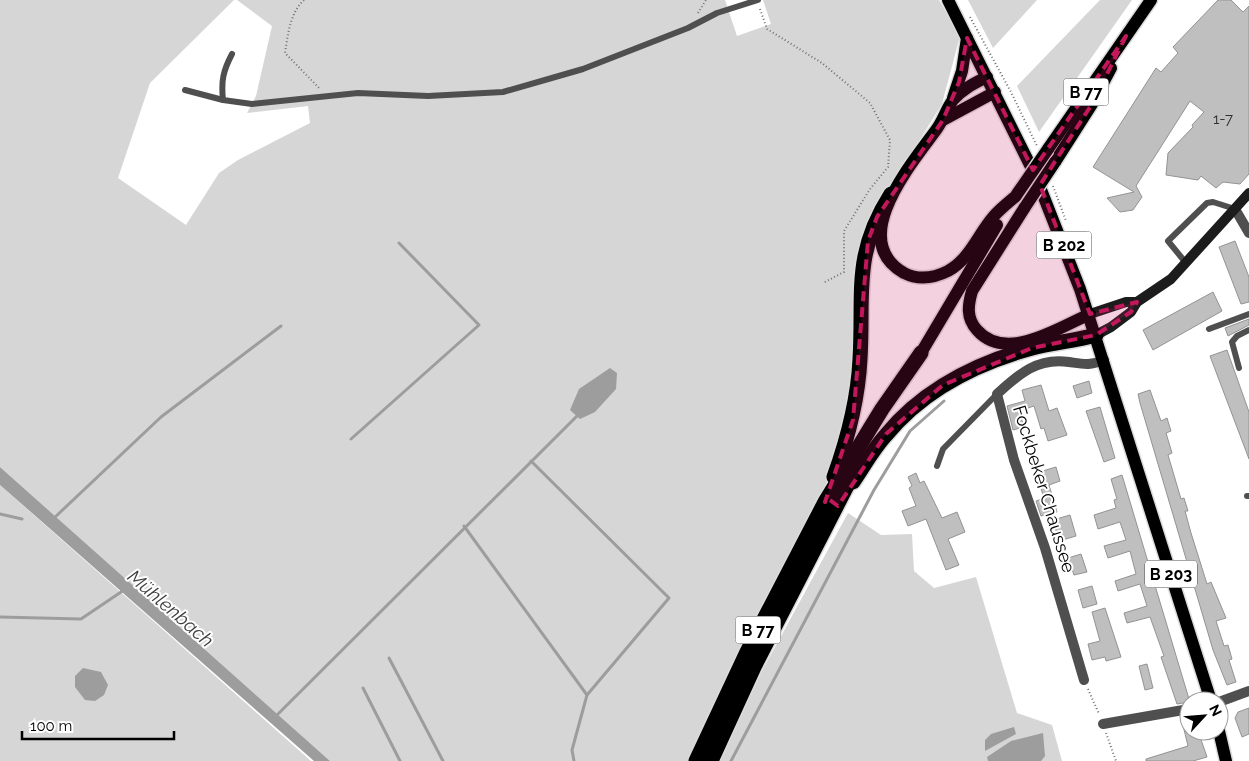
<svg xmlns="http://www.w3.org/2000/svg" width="1249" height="761" viewBox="0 0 1249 761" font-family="Raleway,sans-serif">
<rect width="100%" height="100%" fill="#fff"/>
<g fill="#d6d6d6">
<path d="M0,0H234L150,83L118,178L186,225L219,173L238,160L310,123L308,106L247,113L256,96L272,26L237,0H725L737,36L771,24L763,0H939L960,36L942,104L876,210L865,240L854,285L855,374L843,437L822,496L768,593L692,761H330L0,467Z"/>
<path d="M968,0H1037L993,48Z"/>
<path d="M1100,0H1132L1039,132L1017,86Z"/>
<path d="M0,485L311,761H0Z"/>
<path d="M848,513L881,535L912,534L914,571L934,588L976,577L1017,713L1052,725L1062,761H720L762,671Z"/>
</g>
<g fill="#9d9d9d">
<path d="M610,368L617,373L616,389L595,412L580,419L570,410L579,389Z"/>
<path d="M0,467L330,761H314L40,520L0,485Z"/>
<path d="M83,668L101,672L108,685L104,695L95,701L85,700L75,687V676Z"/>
<path d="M1014,727L1016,734L985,751V740L991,734Z"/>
<path d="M1043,733L1045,756L1041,761H988L987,757L1011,741Z"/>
</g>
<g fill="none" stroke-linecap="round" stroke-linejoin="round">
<g stroke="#9d9d9d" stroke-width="3">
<path d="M351,439L479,325L399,243"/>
<path d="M531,461L669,598L587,695L572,750L574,761"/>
<path d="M0,514L22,519"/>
<path d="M53,519L161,417L281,326"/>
<path d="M464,526L587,695"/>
<path d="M0,617L81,619L124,590"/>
<path d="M389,658L443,761"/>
<path d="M363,688L400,761"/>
<path d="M275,717L577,416"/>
<path d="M731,761L874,490L910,431L944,401"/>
</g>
</g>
<g fill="#bfbfbf" stroke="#939393">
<path d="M1218,0H1231L1243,12L1249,6V174L1240,184L1223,182L1216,188L1201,176L1198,180L1166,175L1168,153L1193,127L1192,125L1204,112L1190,101L1136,186L1142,197L1133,210L1120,212L1107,198L1134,192L1093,167L1156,68L1161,72L1178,53L1173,47Z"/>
<path d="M1235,241L1249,277V302L1241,304L1219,247Z"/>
<path d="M1213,292L1222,311L1153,350L1143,330Z"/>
<path d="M1249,319V325L1228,336L1225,328Z"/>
<path d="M1227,350L1249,412V459L1210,356Z"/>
<path d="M1089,381L1092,393L1077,398L1073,386Z"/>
<path d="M1041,385L1049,411L1057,408L1067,435L1048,441L1044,428L1041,429L1034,406L1019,411L1024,427L1013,430L1007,406L1025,401L1022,390Z"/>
<path d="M1150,390L1161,421L1167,418L1171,431L1166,433L1172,453L1168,455L1181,499L1184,498L1188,511H1185L1191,533L1207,584L1211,582L1226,618L1216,621L1224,646L1228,645L1232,659L1229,660L1236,682L1227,685L1213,650L1140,403L1138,394Z"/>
<path d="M1100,407L1115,458L1104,462L1086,411Z"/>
<path d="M1056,467L1060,481L1049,485L1057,512L1041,516L1036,501L1044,498L1036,473Z"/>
<path d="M916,473L920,483L924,481L942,518L957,512L965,532L948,539L959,565L946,570L926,519L908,526L902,511L916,506L909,488L912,486L908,477Z"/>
<path d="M1122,475L1189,699V702L1177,704L1161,657L1164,656L1150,617L1127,623L1124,613L1147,606L1140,584L1118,591L1115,581L1136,574L1130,551L1108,558L1104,546L1126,540L1120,522L1098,529L1094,515L1116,508L1114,500L1117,499L1111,479Z"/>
<path d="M1070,515L1076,536L1059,541L1053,520Z"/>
<path d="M1081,554L1087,572L1074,575L1068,558Z"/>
<path d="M1092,586L1097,604L1083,608L1078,590Z"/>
<path d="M1105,608L1121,657L1106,661L1105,657L1092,660L1088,644L1100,641L1092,612Z"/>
<path d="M1147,664L1153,688L1145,690L1139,666Z"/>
<path d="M1249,708V734L1242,737L1235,718L1238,712Z"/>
<path d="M1189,716V731H1198L1207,757L1193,761H1146V759L1188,746L1181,717Z"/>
</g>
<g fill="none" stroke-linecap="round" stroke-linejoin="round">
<g stroke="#dbdbdb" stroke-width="15">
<g id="primary">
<path d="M948,0L1036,177L1080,289L1211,701"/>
<path d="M987,77C975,83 962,89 953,100C946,109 943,121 936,130C912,163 846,240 904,273C918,280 934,278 948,271C970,259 978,234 994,216C1000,209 1009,202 1016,196"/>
<path d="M953,98L962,71L967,38"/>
<path d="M943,120L995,92"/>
<path d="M1048,149L1151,0"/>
<path d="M1055,162L1092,104L1111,68"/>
<path d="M1025,207L972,291C968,305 966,318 977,330C1006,363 1058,328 1090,314"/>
<path d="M921,353L997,225"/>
<path d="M1219,731L1226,761"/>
</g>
</g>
<g stroke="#dbdbdb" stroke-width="18">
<g id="highway">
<path d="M834,477C848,438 858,401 860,359C864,293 852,255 891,194"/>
<path d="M853,482C864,466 873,449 886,435C923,390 977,363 1032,348C1054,342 1075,341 1096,335"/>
<path d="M696,761L747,652L825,502L882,409L921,353"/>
<path d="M711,761L755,665L854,472"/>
</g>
</g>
<g stroke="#717171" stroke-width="2" stroke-dasharray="1 2.5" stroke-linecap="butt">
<path d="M304,0C290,13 288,34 285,53L320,89"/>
<path d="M760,9L767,29L822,63L870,103L890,140L888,167L870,189L844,231V272L823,283"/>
<path d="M698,13L706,0"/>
<path d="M970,17L1011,92L1037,146"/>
<path d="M1053,186L1066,221"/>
<path d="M1088,689L1099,714"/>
<path d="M1106,733L1116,761"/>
</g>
<g stroke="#4f4f4f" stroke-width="6">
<path d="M232,54C223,71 221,81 223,100L252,104L358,93L428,96L503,92L583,69L688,28L717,13L758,0"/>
<path d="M185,90L223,100"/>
<path d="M1186,263L1168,241L1207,203L1213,202L1235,209"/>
<path d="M1209,329L1249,314"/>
<path d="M1239,368L1232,342L1237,336L1249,330"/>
<path d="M937,466L943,449L997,394"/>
<path d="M1247,496H1249"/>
</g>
<g stroke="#4f4f4f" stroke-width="10">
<path d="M1235,209L1249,233"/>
<path d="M1084,680L1045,548L1014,460L997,394C1018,375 1037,357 1069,362C1083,364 1090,366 1104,360"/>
<path d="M1219,702L1249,691"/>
<path d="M1103,724L1189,709"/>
</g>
<g stroke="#1c1c1c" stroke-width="10">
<path d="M1090,314L1126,302H1137"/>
<path d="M1096,335L1111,327L1131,312L1137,302L1171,279L1249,193"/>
</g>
<use href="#primary" stroke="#000" stroke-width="12"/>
<use href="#highway" stroke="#000" stroke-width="15"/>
<g stroke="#dbdbdb" stroke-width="15" stroke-linecap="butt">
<g id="primary-bridge">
<path d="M1017,194L1048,149"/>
<path d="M1025,207L1055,162"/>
</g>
</g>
<use href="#primary-bridge" stroke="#000" stroke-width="12"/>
</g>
<path fill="#c2185b" fill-opacity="0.2" stroke="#c2185b" stroke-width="4" stroke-dasharray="10 6" stroke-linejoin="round" d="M1126,36L1092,104L1040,185L1090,314L1137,302L1131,312L1096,335L1032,348L943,385L886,434L838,506L827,498L825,502L853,420L868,241L877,217L943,120L959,82L967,38L1033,170Z"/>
<g text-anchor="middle" stroke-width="4" stroke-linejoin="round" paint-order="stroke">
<g font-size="15" fill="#303030">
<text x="1223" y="124">1-7</text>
</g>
<g fill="#fff" stroke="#4c4c4c" stroke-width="1">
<rect x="1063.5" y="78.5" width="45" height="27" rx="4"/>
<rect x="1036.5" y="231.5" width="55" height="27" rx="4"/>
<rect x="1145" y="560.5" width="52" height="27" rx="4"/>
<rect x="735.5" y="616.5" width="45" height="27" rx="4"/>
</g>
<g font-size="16" font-weight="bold" fill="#000">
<text x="1086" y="98">B 77</text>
<text x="1064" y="251">B 202</text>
<text x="1171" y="580">B 203</text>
<text x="758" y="636">B 77</text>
</g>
<g font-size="18" fill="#000" stroke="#fff">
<text transform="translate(1044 489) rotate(73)" y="6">Fockbeker Chaussee</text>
</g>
<g font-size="19" font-style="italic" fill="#3e3e3e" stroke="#fff">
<text transform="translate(171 608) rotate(41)" y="7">Mühlenbach</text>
</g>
</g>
<g transform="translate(1204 716) rotate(64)"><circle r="24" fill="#ffffff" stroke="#999999"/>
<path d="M0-4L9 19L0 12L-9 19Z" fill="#000000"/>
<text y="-8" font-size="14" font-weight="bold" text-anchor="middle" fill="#000000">N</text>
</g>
<path d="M22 731v8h152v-8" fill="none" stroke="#000000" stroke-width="2.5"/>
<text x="30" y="731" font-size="15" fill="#000000" stroke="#ffffff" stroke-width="4" paint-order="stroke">100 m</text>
</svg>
